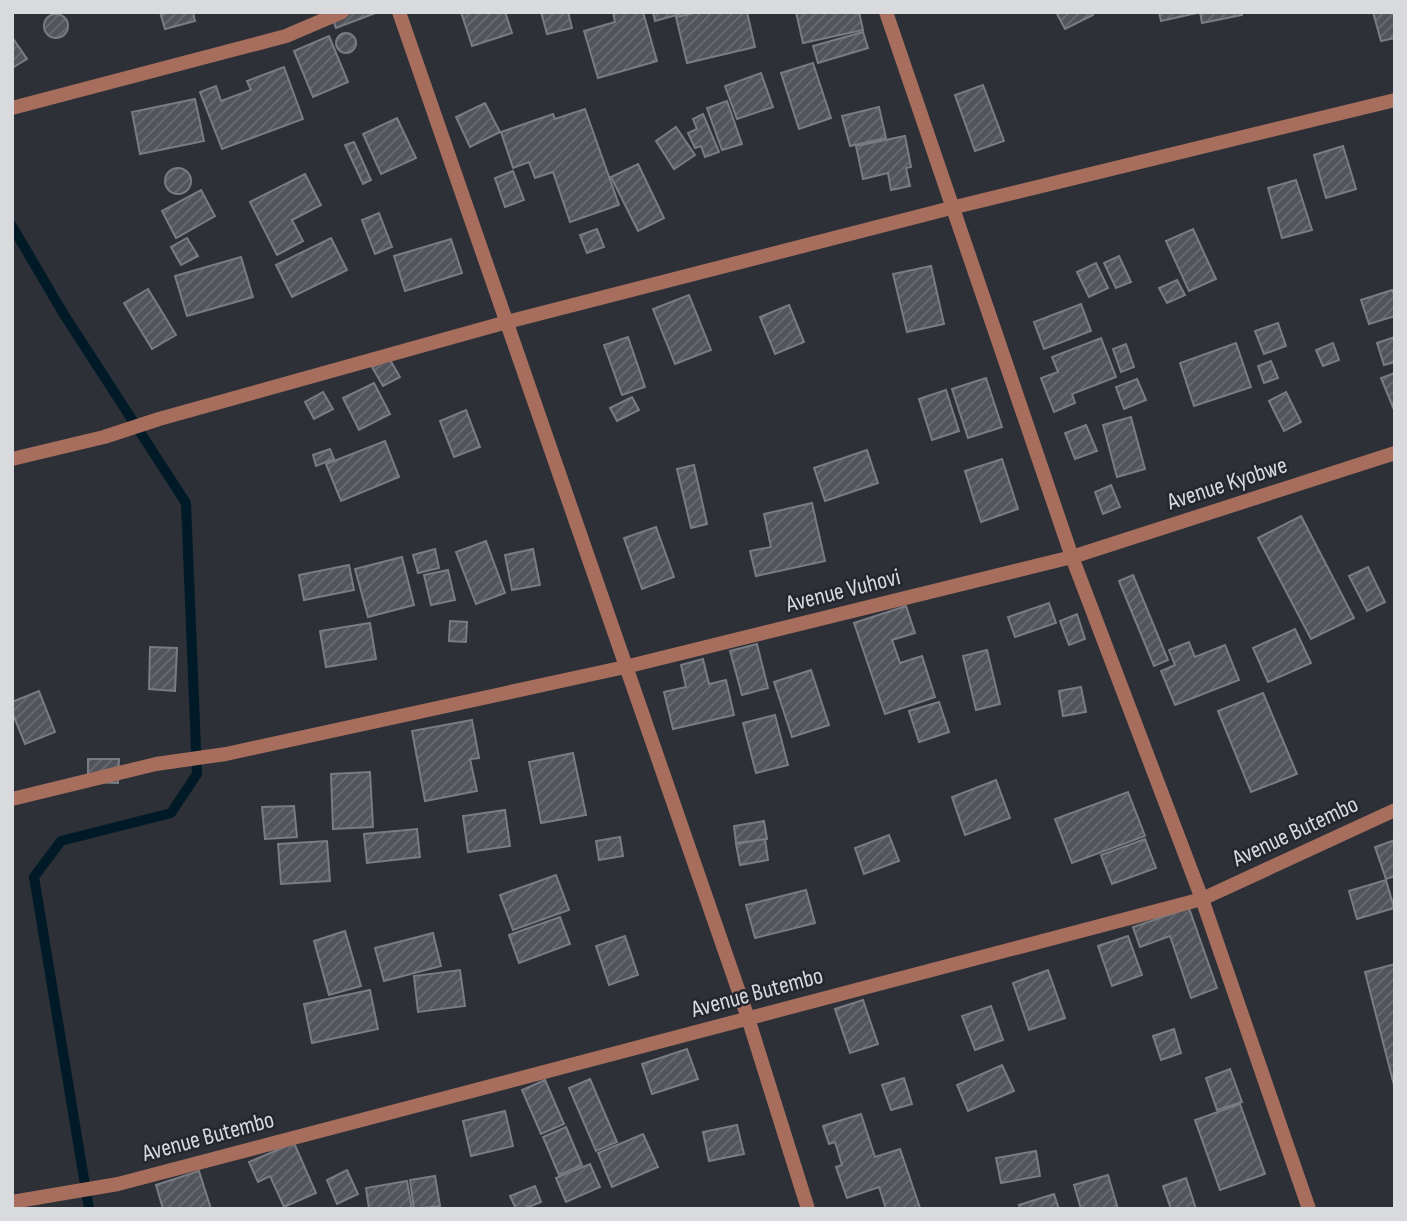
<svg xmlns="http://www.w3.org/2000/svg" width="1407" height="1221" viewBox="0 0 1407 1221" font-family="'Sofia Sans Condensed',sans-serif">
<defs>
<pattern id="building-hatch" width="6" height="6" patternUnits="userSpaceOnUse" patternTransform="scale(1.75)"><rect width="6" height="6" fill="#51545b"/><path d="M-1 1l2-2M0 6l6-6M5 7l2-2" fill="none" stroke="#696c72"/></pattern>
</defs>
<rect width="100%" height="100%" fill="#2d3037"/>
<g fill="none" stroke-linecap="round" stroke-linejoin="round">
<path stroke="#001b27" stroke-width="10" d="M12,226L63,313L186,503L197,774L171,813L61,841L34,877L89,1209"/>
</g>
<g fill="url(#building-hatch)" stroke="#787c83" stroke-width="2">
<path d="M160,12H193L195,21L165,29Z"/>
<path d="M330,12H378L336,28Z"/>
<path d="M461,12H505L512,33L472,46Z"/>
<path d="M541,12H568L572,28L547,34Z"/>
<path d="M613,12H643L657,61L598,78L584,31L615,22Z"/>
<path d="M653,12H687L655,21Z"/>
<path d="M699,12H747L755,47L687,63L676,17Z"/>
<path d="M796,12H859L863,30L803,43Z"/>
<path d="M1056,12H1092L1093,15L1065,29Z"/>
<path d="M1159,12H1197V13L1161,21Z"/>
<path d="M1200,12H1242V15L1202,23Z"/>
<path d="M1373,12H1395V38L1381,41Z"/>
<circle cx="56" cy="26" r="12"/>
<path d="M863,32L868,48L818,63L813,46Z"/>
<circle cx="346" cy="43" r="10"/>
<path d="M329,36L348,82L313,97L294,51Z"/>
<path d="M12,37L27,59L12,68Z"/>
<path d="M813,63L831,118L799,129L781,73Z"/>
<path d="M284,67L303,119L222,149L200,92L216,86L221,101L251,90L247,81Z"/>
<path d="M761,73L773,107L737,119L725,86Z"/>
<path d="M983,85L1004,141L975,151L955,95Z"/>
<path d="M195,99L204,141L140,154L132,112Z"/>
<path d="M727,101L742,144L722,150L707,108Z"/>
<path d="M485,103L500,132L470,147L456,117Z"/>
<path d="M879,107L886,138L850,146L842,116Z"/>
<path d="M585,109L619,205L570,222L553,172L535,178L529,162L513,168L501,132L553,114L555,119Z"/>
<path d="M703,114L719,152L705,157L701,146L695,148L688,133L697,129L693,119Z"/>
<path d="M397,118L416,158L381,174L363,134Z"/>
<path d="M676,127L695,155L674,169L656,141Z"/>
<path d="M905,136L911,167L906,168L910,186L891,190L888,173L863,179L856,146Z"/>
<path d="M354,142L371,180L363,184L345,145Z"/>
<path d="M1343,146L1356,189L1326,198L1314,155Z"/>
<path d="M638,164L664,218L638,231L611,177Z"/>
<circle cx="178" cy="181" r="13"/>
<path d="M513,171L524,200L505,207L495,178Z"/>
<path d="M305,174L321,205L292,220L303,241L277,255L250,202Z"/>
<path d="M1296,180L1312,230L1282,238L1268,188Z"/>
<path d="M201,190L215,216L176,238L162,211Z"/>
<path d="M379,213L392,247L375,254L362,220Z"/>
<path d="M597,229L604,247L587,253L580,235Z"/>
<path d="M1193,229L1216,279L1189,291L1166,241Z"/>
<path d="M187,238L198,256L181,265L171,247Z"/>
<path d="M331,238L347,270L292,297L276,265Z"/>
<path d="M451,239L462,273L405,291L394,256Z"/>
<path d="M1119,256L1131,282L1116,288L1104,263Z"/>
<path d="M241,257L253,297L187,316L175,276Z"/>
<path d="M1096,263L1108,288L1089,297L1077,272Z"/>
<path d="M931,266L944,324L907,332L893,274Z"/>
<path d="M1177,280L1185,295L1167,303L1159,288Z"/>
<path d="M148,289L176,335L152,349L124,303Z"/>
<path d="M1392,290L1395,298V316L1369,324L1361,300Z"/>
<path d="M689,295L711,350L675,364L653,309Z"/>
<path d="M1081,304L1091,331L1044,349L1034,322Z"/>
<path d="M789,305L804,342L775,354L760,317Z"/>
<path d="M1278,323L1286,346L1264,354L1255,331Z"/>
<path d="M628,337L645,387L622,395L604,345Z"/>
<path d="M1395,337V362L1384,365L1377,343Z"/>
<path d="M1101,338L1116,377L1072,394L1075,403L1054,412L1041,378L1058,372L1052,357Z"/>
<path d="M1236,343L1251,387L1194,406L1180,363Z"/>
<path d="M1333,343L1339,360L1323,366L1316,350Z"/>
<path d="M1126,344L1134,367L1121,372L1113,349Z"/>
<path d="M389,358L400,377L383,386L372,367Z"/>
<path d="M1271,361L1278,378L1264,383L1258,366Z"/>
<path d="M1395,373V412L1381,378Z"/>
<path d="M986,378L1002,427L968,438L952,389Z"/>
<path d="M1137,379L1146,400L1124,409L1116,387Z"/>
<path d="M374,383L390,414L359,430L343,398Z"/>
<path d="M946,390L959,431L932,440L919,399Z"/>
<path d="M323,392L333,409L314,419L305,402Z"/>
<path d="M1286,392L1301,422L1284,431L1269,401Z"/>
<path d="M632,397L639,410L617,421L610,408Z"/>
<path d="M466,410L480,447L454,457L440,421Z"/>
<path d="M1131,417L1145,469L1117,477L1103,425Z"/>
<path d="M1086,425L1097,451L1075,459L1065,433Z"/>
<path d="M385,441L399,477L341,501L326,464Z"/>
<path d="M330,449L334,459L316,466L313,455Z"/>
<path d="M867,450L878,483L825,501L814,468Z"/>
<path d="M1002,459L1018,509L981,522L965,471Z"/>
<path d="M694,465L707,524L691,528L677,469Z"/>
<path d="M1111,485L1120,507L1103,514L1095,492Z"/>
<path d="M812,503L825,561L756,576L750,551L771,547L764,514Z"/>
<path d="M1301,516L1354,618L1311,639L1258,538Z"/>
<path d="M656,527L674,577L642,589L624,538Z"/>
<path d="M486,541L505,593L476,604L456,552Z"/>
<path d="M435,549L439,568L418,573L413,555Z"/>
<path d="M533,549L540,585L512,590L505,555Z"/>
<path d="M402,557L414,605L368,617L355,569Z"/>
<path d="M349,565L354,590L304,600L299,575Z"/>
<path d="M1368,567L1385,602L1367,611L1349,576Z"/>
<path d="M448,570L455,600L431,605L424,575Z"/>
<path d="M1133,575L1168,660L1154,666L1119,581Z"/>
<path d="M1049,603L1056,623L1015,637L1008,617Z"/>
<path d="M906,606L915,633L892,640L900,663L922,656L935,697L885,714L854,623Z"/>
<path d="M1077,614L1085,639L1069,645L1060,621Z"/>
<path d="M450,621L467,622L466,642L449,641Z"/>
<path d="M370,623L376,659L326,667L320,631Z"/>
<path d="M1295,629L1311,663L1268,682L1253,648Z"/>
<path d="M1189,642L1195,657L1225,645L1239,680L1175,705L1161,671L1175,665L1169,650Z"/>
<path d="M757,644L768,688L742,695L730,651Z"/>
<path d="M150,647L177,648L175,691L149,689Z"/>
<path d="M987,650L1000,704L976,710L963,656Z"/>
<path d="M703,659L709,684L726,680L734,715L673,729L664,692L686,687L681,665Z"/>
<path d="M811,670L829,725L792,737L774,682Z"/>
<path d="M1081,687L1086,712L1063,716L1059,691Z"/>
<path d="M39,691L55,732L25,744L12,712V702Z"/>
<path d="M1263,693L1297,774L1251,792L1218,711Z"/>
<path d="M939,702L949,732L919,742L909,711Z"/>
<path d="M775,715L788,765L756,773L743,723Z"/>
<path d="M472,720L479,758L470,759L477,791L425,801L412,731Z"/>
<path d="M573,753L586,815L541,823L529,762Z"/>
<path d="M88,759H119L118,783L88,782Z"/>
<path d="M370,772L373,827L333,829L331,774Z"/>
<path d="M996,780L1010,818L965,835L952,797Z"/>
<path d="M1128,792L1145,836L1072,863L1055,819Z"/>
<path d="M294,806L297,837L265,839L262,807Z"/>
<path d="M505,810L510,846L468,852L463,816Z"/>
<path d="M764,821L767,839L736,843L734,826Z"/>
<path d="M417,829L420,857L367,863L364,834Z"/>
<path d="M889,835L899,861L864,874L855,848Z"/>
<path d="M620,837L623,856L599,860L596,841Z"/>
<path d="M765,839L768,860L740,865L736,844Z"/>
<path d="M1145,839L1156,868L1112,884L1101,855Z"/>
<path d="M1395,840V876L1386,879L1375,847Z"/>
<path d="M327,841L330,881L281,884L278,844Z"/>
<path d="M556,875L569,910L513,930L500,895Z"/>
<path d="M1386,880L1394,908L1357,919L1349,891Z"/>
<path d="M806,890L815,923L755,938L746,905Z"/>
<path d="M1189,908L1217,988L1191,998L1170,936L1140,947L1133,927Z"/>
<path d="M560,917L570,944L519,963L509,935Z"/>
<path d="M345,931L361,986L329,995L314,941Z"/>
<path d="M433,933L441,966L384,981L375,948Z"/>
<path d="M625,936L638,975L609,985L596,946Z"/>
<path d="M1128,936L1142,975L1112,986L1098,946Z"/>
<path d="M1395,964V1089L1365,972Z"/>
<path d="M460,970L465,1006L418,1012L414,976Z"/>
<path d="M1048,970L1065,1018L1029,1030L1013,983Z"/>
<path d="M370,990L378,1029L312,1043L304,1004Z"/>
<path d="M863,1000L878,1044L850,1053L835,1009Z"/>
<path d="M991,1006L1003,1040L975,1050L962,1016Z"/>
<path d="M1174,1029L1181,1053L1161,1060L1153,1036Z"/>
<path d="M687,1049L698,1079L652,1094L642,1064Z"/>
<path d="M1002,1065L1014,1091L968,1111L957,1085Z"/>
<path d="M1230,1069L1242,1102L1217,1110L1206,1078Z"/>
<path d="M904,1078L912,1104L891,1110L882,1085Z"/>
<path d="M590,1079L617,1142L596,1151L569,1088Z"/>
<path d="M545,1080L564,1124L541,1134L522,1090Z"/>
<path d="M1240,1104L1265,1174L1220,1190L1195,1120Z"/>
<path d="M505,1111L513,1146L471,1156L463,1121Z"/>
<path d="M861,1114L875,1157L900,1149L920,1208L886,1209L879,1187L847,1198L836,1167L842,1165L835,1142L829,1144L823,1126Z"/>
<path d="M737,1125L744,1154L709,1161L703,1132Z"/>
<path d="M566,1127L582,1165L559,1175L543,1137Z"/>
<path d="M643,1134L658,1167L612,1187L598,1153Z"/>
<path d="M294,1143L316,1193L284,1207L270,1176L258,1182L249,1162Z"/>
<path d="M1036,1151L1040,1176L1001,1183L996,1158Z"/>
<path d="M590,1164L600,1187L566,1202L556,1178Z"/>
<path d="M347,1170L358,1194L337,1204L327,1180Z"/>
<path d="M199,1171L211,1209H163L156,1185Z"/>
<path d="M1108,1175L1118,1209H1081L1074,1185Z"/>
<path d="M435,1176L440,1206L414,1209L410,1180Z"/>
<path d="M1186,1178L1196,1209H1171L1163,1186Z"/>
<path d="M407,1181L412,1209H369L366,1188Z"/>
<path d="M535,1186L541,1202L524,1209H516L510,1196Z"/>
<path d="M1054,1194L1059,1209H1020L1019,1205Z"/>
</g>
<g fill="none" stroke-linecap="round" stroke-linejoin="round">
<g stroke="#a76e5e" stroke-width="14">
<path d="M399,12L748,1018L808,1209"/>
<path d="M886,12L1072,557L1202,899L1309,1209"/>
<path d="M12,108L286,36L342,12"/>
<path d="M12,459L104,437L159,419L507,322L951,208L1395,100"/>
<path d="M12,799L156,764L226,754L625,667L1072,557L1395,453"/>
<path d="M12,1202L118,1184L1202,899L1395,810"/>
</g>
</g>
<g text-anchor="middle" stroke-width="5" stroke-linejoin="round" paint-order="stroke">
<g font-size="24" fill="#d8dade" stroke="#24272d">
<text transform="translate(1227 483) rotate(-18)" y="8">Avenue Kyobwe</text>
<text transform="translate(843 590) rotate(-14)" y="8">Avenue Vuhovi</text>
<text transform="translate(1295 831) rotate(-25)" y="8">Avenue Butembo</text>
<text transform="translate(757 992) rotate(-15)" y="8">Avenue Butembo</text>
<text transform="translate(208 1136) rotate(-15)" y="8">Avenue Butembo</text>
</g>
</g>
<rect width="1407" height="1221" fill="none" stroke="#d8dade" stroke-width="28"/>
</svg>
